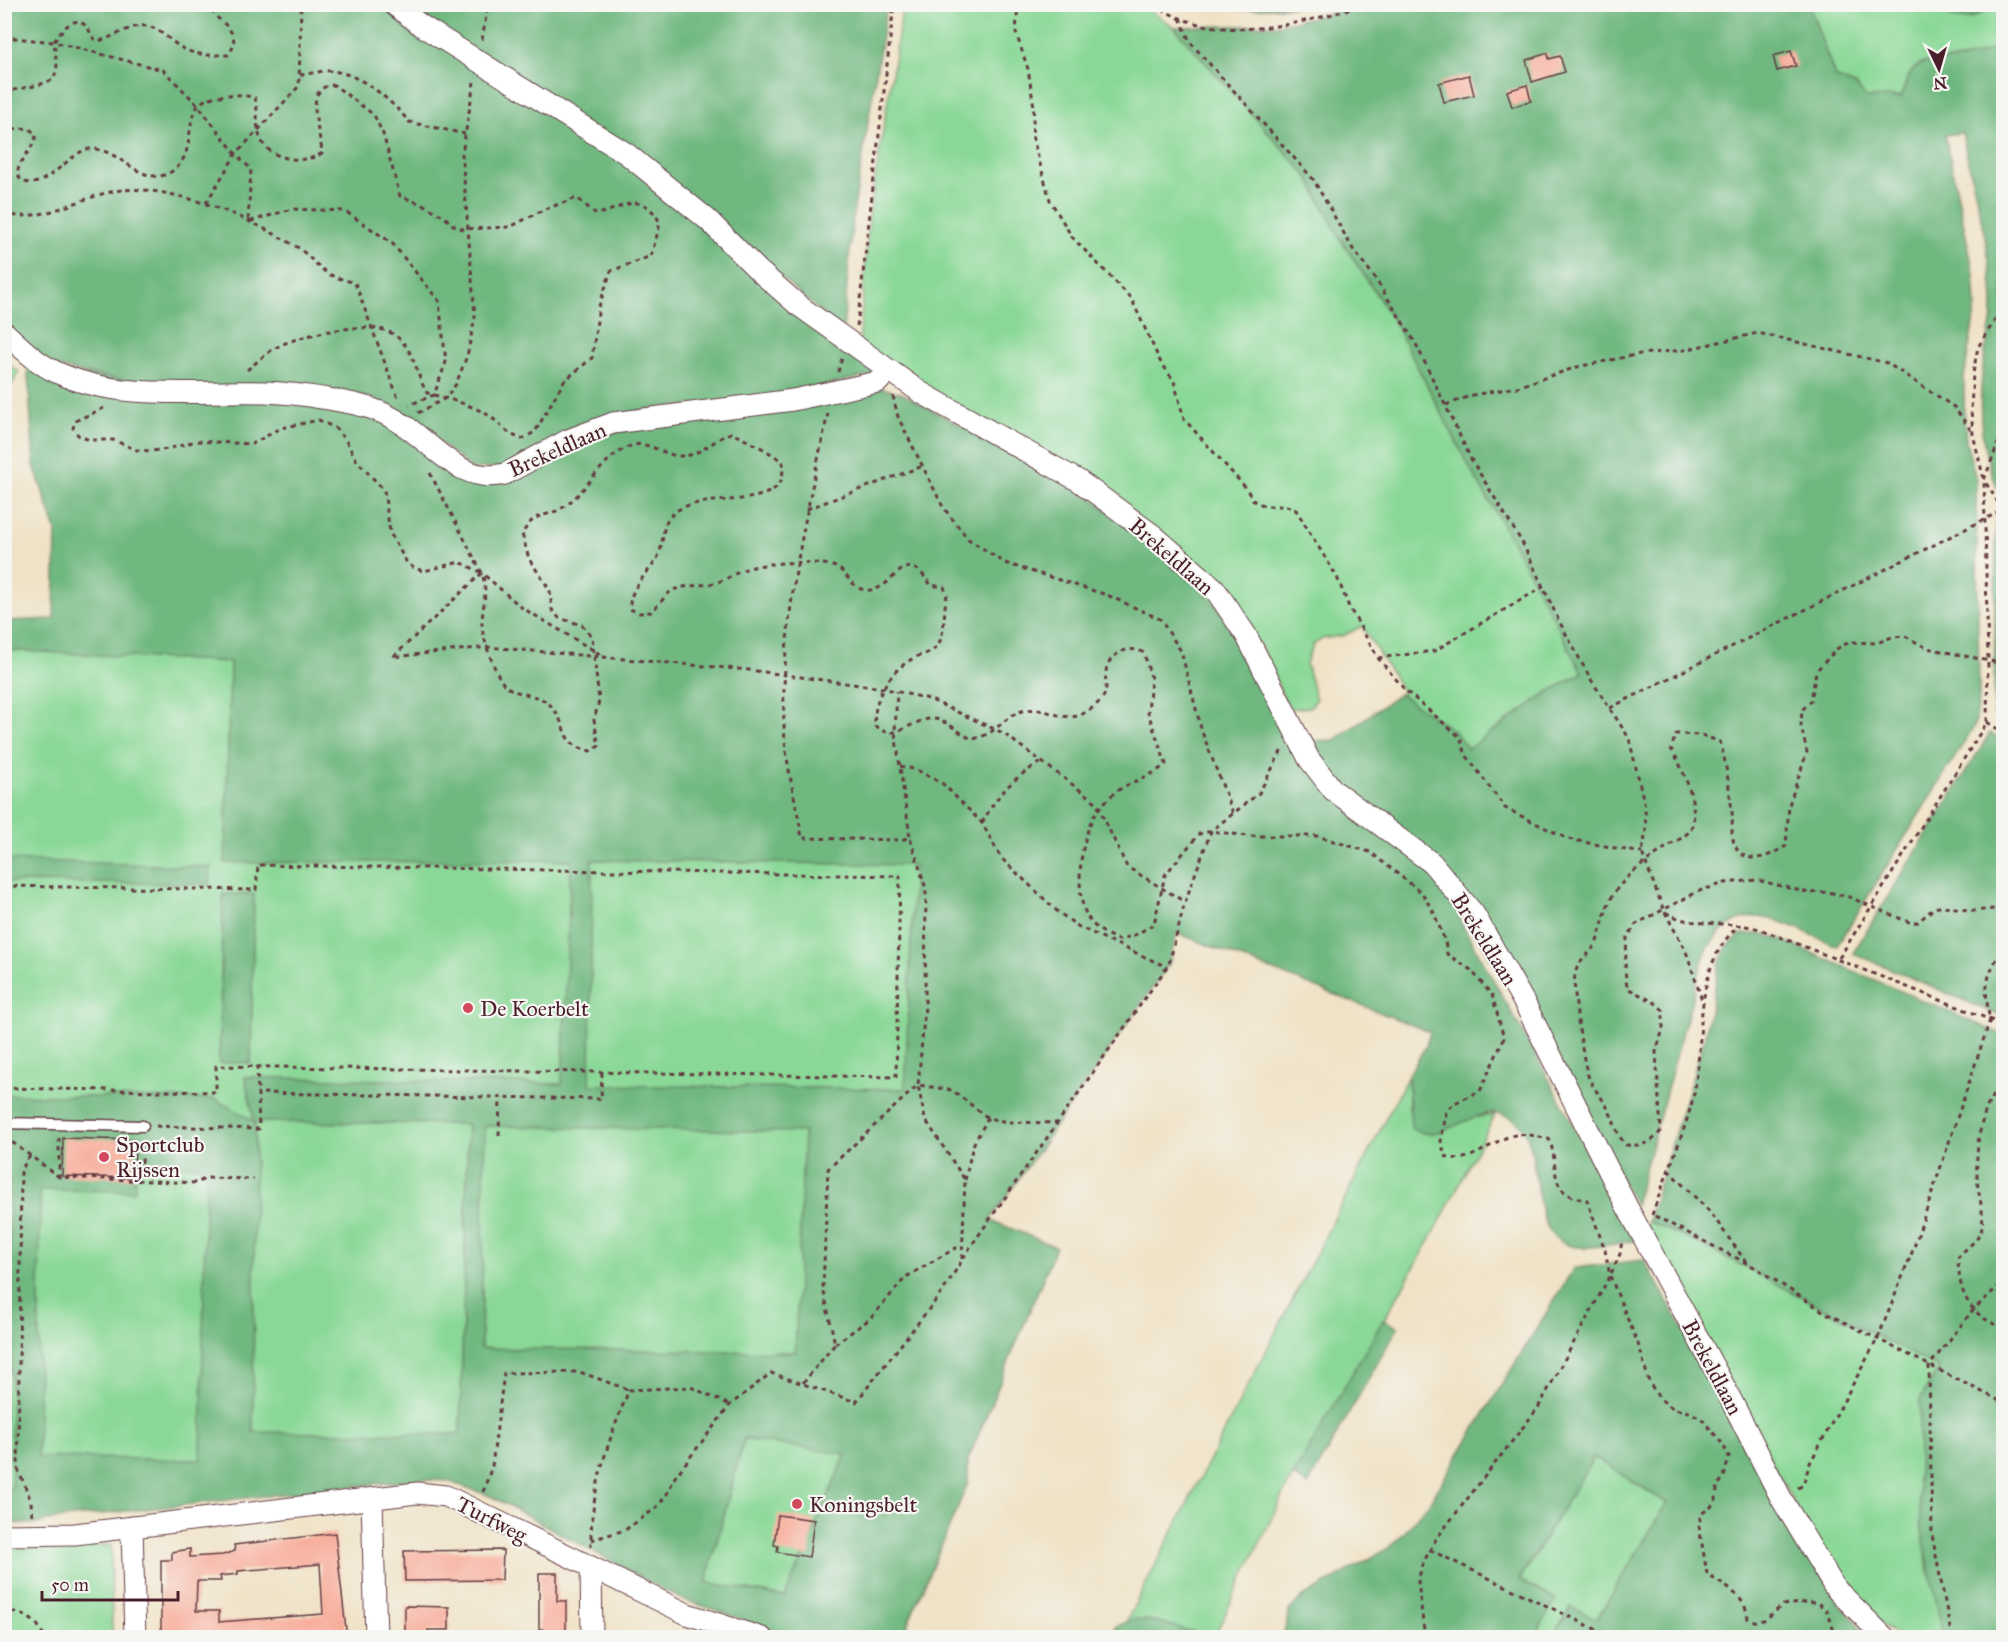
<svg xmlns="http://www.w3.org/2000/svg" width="2008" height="1642" viewBox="0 0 2008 1642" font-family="'IM FELL Great Primer',serif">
<rect width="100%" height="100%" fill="#f6f6f2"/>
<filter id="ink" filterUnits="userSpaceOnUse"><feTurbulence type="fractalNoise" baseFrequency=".0167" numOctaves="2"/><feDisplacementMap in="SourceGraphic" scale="12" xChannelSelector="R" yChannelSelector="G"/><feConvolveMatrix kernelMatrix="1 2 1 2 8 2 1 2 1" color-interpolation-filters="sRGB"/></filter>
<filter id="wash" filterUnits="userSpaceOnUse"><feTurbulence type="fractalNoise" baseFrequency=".008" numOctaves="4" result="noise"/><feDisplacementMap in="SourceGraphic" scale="24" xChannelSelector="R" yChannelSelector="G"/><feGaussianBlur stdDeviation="1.35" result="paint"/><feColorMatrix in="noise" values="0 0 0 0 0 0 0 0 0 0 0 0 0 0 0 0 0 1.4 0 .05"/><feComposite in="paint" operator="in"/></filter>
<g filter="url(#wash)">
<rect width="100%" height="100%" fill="#f0e2c6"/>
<g fill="#8ad897" stroke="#6a7c61" stroke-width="1.5">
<path d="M903,5H1142L1174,27L1308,177L1340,238L1392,318L1470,468L1515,546L1583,674L1547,693L1468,749L1454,731L1400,694L1403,692L1362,626L1345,635L1322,639L1313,645L1306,663L1316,700L1310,707L1289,709L1259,643L859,347L869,217Z"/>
<path d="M1809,5H1941L1946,14L1986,11L1996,5H2003V45C1990,49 1976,57 1962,59C1926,64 1914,52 1901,97L1866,98L1857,86L1835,77Z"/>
<path d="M5,362L19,372L5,396Z"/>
<path d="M5,627L251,630L928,852V1095L817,1368L474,1457L238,1453L5,1500Z"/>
<path d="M1408,1076L1409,1110L1441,1132L1467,1118L1495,1115L1433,1235L1289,1483L1214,1637C1184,1636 1158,1613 1126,1622Z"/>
<path d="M1648,1221L1708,1248L1939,1368L1920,1400L1918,1481L1927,1562L1945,1637H1899C1836,1595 1785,1486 1750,1420C1715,1355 1681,1290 1646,1226Z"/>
<path d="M744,1439L847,1454L785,1597L706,1583Z"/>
<path d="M1594,1457L1667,1503L1596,1620L1571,1607L1553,1637H1535L1556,1599L1519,1581Z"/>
<path d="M111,1545L112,1637H5V1548Z"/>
</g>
<g fill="#6fb880" stroke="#5c6c56" stroke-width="1.5" fill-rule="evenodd">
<path d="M1372,4L1809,5L1835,77L1857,86L1866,98L1901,97C1914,53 1926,64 1962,59C1976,57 1990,49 2003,45V498C1978,453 1977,403 1985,352C1988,336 1993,320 1993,303C1991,246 1973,189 1962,133L1945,135L1974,274L1976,306L1964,378V413L1966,441L1976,479L1979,698L1975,725L1837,946C1785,924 1737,889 1704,956L1635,1205L1496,937L1332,777L1308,741L1334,740L1400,694L1454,731L1468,749L1547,693L1582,673L1515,546L1470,468L1392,318L1340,238L1308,177L1174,27L1277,25Z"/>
<path d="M5,5H384L599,141L868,361L876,374L774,397L641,410L506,467L472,469L396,407L359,395L154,386L51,366L5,325Z"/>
<path d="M408,5H887L853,215L843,332L782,278Z"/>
<path d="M1237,5H1314L1239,10Z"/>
<path d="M1941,5L1996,4V5C1977,17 1954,30 1941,5Z"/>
<path d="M27,360L46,370L276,398L386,421L475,483L599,435L878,387L901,393L1081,491L1164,554L1204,592L1223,616L1286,734L1426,867L1451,896L1462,924L1549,1079L1634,1241C1616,1243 1589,1250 1571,1246C1523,1234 1547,1147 1517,1122C1480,1092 1444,1151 1411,1128L1408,1076L1426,1046L1430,1032L1177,933L1169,964L990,1220L1056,1247L968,1460V1483L902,1637H795L679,1598L491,1496L447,1481L420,1479L55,1519L37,1524L5,1523V1488H12L9,1179L5,1178V1095L215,1099L254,1121L245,1077L562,1084L571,860L225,863L230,662L5,650V621L54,619L56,531L34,465ZM592,860L914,865L905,1089L590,1085ZM255,1122L468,1124L460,1434L253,1432ZM485,1126L804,1132L795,1352L481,1348ZM135,1163L206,1166L201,1460L38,1457L40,1190L135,1191ZM744,1439L846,1454L785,1597L706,1582Z"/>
<path d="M1996,518L2004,532L2003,722L1994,716Z"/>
<path d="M1990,733L2004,742L2003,1017L1853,953Z"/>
<path d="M5,860L211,867L210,884L5,882Z"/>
<path d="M223,894H254L251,1063H219Z"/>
<path d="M1741,934H1760L1779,939L2003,1035V1637L1943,1636L1921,1526L1918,1481L1920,1400L1939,1368L1708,1248L1648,1221L1705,1036L1720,961L1727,947Z"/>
<path d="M1644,1260L1839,1603L1869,1637H1553L1571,1607L1597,1619L1667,1503L1594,1457L1519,1580L1556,1599L1535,1637L1283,1638L1289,1611L1301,1598L1390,1547L1404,1533L1429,1503L1574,1268Z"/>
<path d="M1383,1320L1398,1327L1308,1485L1293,1476Z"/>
<path d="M1134,1619L1159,1622L1210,1637H1109L1116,1626Z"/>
</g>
<g id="blocks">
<g fill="#f8ac9a" fill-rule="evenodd">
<path d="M1791,51L1796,66L1777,71L1773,56Z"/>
<path d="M1548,53L1549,59L1560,56L1565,72L1532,82L1526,60Z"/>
<path d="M1469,75L1474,95L1444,102L1439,83Z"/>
<path d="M1527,85L1531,101L1512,107L1507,91Z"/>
<path d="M63,1138L135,1140L134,1178L62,1176Z"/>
<path d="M778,1515L814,1520L809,1557L777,1552L778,1546L774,1545Z"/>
<path d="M335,1533L347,1638H161V1560H172V1552L190,1549V1557L223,1555L235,1551L234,1545ZM320,1564L323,1614L219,1622V1611H196L197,1581H221L220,1576L238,1574V1571Z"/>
<path d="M503,1550L502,1580L405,1581L404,1551Z"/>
<path d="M539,1573H557V1601H566V1637L534,1638L542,1629H539Z"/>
<path d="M405,1606L449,1607V1630H428V1638H405Z"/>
</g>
</g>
</g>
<g filter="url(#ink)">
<use href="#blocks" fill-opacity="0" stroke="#633c42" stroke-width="1.5"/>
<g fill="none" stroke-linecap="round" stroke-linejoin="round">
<g stroke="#633c42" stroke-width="13">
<path id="lane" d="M4,1123L143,1126"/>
</g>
<g stroke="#633c42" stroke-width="23">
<g id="street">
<path d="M393,4L422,26L627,154L708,220L759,271L798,305L920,392L1079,481L1153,535L1214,588L1246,635L1309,759L1333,790L1432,863L1474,914L1525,1004L1626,1205L1724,1386L1781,1498L1835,1588L1885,1638"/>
<path d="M4,332C20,346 35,362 54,371C117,402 196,390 265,392C294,393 325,398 355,404C374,408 392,416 408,428C438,450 464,484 505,474L568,440L613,423L793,400L878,382L888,371"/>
<path d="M372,1499L376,1638"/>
<path d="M132,1527L135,1638"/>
<path d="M4,1535L75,1534L417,1493L446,1496L687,1614L762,1638"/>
<path d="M591,1567L592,1638"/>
</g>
</g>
<g stroke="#633c42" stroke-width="3" stroke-dasharray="4.5 4.5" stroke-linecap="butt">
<path d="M1018,4L1016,33L1028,69L1034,107L1032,135L1050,200L1072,237L1131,298L1160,361L1174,381L1184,419L1245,487L1254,501L1265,506H1287L1296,510L1337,577L1349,607L1378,658L1405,690L1460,737L1466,755L1505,808L1568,839L1642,853"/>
<path d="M1154,4C1215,47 1300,25 1366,4"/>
<path d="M1180,18L1190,42L1313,179L1354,251L1373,275L1415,342L1471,459L1523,544L1559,621L1590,678L1629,738L1645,807L1646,832L1642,853L1664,911C1691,930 1731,919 1762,930L2004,1025"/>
<path d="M4,37L54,42L163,70L197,104L236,154L251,169L248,222L292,209L345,211L392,243L439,301L446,362L434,395L409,405"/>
<path d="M482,40L488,4"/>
<path d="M300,75C310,74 322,70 332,71C362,74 392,101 409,122L465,134"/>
<path d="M4,92L39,85L54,79L57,66L54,42C60,32 73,14 85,25C91,30 90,37 97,41C113,39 130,24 146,26C161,28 172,44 186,50C199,56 214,55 228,55C242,38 228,26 214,15V4"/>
<path d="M4,126L13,129L29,128L36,135C35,150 6,171 23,181C43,193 72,150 89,149C118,146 141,188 169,173C205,154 173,101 219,96C232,94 243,94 255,98C259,112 255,127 261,140C270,160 306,165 322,153C321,133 301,86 334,85L374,115L383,134L400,196L424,205L445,217L451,224L463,229L510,227L545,209L577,198L596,214C621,211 639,188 658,219L659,228L651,256L611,271L599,306L592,358L564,381L535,432L522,439C505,434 497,419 483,412C465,403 446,398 427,393C415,373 415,348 393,334C371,319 303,334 279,346C267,352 257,362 246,371"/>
<path d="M206,203L236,154L299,86L301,4"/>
<path d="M4,214C53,225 93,184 143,190C196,195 251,219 297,247C308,254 317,267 329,274C336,278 346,280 355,283L398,398"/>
<path d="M857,326L894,4"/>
<path d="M838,372L842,358"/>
<path d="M893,396L898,417L943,507L968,539L1005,563L1107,595L1160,619L1181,651L1202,732L1233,813"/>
<path d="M1446,405L1473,395L1517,387L1577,367L1640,354L1684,350L1758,333L1887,363L1954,407L1972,432"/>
<path d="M104,408L75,421L73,428L78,435L89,440H113L137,450L151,451L168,449L196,441L252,444L281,428L319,420L335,428L345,439L357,461L384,490L390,533L407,563L414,568L424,571L460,562L482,573C488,593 483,602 482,622C481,635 495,673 503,683C514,697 539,692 551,706C570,727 557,743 590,751L599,746L594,720L599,701L592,637L582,625L559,618L552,610L550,590L529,559L522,534C537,509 541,520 562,508C589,491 602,454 634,445C649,441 666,457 682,456C700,456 714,439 731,433C746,440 773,452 783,463C783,469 783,476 781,481C765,509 704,493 678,510C656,524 668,543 655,562C645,576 628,591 630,609L639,613L651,612C657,607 668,592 673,590C685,585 701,586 714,583C725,581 733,574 743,570C763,562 813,560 833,566C847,570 850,588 865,590C897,593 900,541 931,585L944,587L947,595C943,610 946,631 938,645C932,654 923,653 914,658C890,670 872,699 875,726C896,744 913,717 934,719C947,720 960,734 972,739C999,735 1004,713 1027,710C1055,706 1068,733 1100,701C1110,690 1104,684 1106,671C1109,653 1130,644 1144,653L1151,678L1148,713L1166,764C1153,776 1137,779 1122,788C1114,792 1107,800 1101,806C1081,826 1072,896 1089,919C1096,930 1107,935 1119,940L1137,934L1154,924L1165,875L1199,834L1211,831L1248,836H1317L1370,852L1422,893L1434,913L1445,941L1447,954L1471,970L1492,995L1504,1038L1480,1091L1453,1104L1446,1113L1441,1141L1445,1156C1471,1167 1490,1140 1515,1135C1525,1133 1539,1137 1549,1139C1561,1168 1545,1195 1587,1200L1605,1250L1610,1276L1640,1349L1649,1382L1660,1399L1674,1409L1689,1412L1701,1418L1722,1443L1729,1457L1724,1477L1717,1487L1716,1500L1711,1507L1701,1514L1699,1526L1707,1574C1725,1587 1746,1595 1748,1619L1758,1622L1766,1619L1783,1605L1808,1602L1819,1604L1828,1612L1836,1638"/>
<path d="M418,413L446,398L456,384L467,356L475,317L462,154L474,82"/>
<path d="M828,413C806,516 781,619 784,725C785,762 796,801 802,838L901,840L910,837L895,732L897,691"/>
<path d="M430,473L482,573L521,607L603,656"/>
<path d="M807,509L923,466"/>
<path d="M2003,510L1984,480L2004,428"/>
<path d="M482,573L393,657L488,647L749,670L882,688L929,699L1003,733L1096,802L1127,867L1185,902"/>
<path d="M1378,658L1434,651L1543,587"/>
<path d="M2004,664L1927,648L1905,636L1892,637L1877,643L1850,642L1838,648L1816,671L1811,701L1802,710L1801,726L1807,752L1789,805L1786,846C1768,858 1741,868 1733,840C1731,831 1733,821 1732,812C1729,788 1727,765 1720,742L1702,735L1676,734L1671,749C1682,765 1702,812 1690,830C1685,838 1671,843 1664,849C1649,859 1634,870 1622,883C1605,901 1605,920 1597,941C1592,954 1577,960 1575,975C1572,988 1583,1065 1589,1078C1594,1090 1603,1098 1608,1109C1615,1121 1616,1135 1626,1145C1642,1146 1651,1144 1661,1131L1656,1052L1663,1029V1010L1654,1002L1627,988L1625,970L1627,938L1636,924L1699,891L1725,883L1757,880L1809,893L1828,892L1849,897L1911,923L1918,922L1934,908L1944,906L1973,911L2004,908"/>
<path d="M1610,708L2003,510"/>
<path d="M1987,722L2004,733"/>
<path d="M900,766L917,770L943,784L982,823L1001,858L1058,912L1079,927L1167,967"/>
<path d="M982,823C997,795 1013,777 1042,762"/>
<path d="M4,886L256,890L258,865L900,876L896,1077L216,1066V1092L4,1088"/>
<path d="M1665,912L1687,954L1702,1000"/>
<path d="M1839,958L1987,722L1988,661L1984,480L1973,434L1971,410L1973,373L1978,347L1995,320L2004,313"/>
<path d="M257,1066L258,1093"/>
<path d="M2004,1081C1979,1105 1974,1154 1978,1187C1980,1201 1986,1221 1980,1234C1975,1243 1964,1249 1958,1258C1959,1294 1968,1315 2004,1328"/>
<path d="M156,1126L259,1129L258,1093L601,1099L602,1070"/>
<path d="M499,1135L500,1098"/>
<path d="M5,1137L59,1177"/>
<path d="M59,1138V1177L197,1183L206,1178L254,1179"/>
<path d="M30,1156L21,1170L18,1469L31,1501L32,1515"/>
<path d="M142,1163L143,1141"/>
<path d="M1668,1170L1710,1212L1746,1262"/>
<path d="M965,1180L973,1145L988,1118"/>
<path d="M1652,1215C1665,1177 1682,1140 1692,1102C1707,1045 1689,966 1740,925"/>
<path d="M1655,1216L1756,1268L1826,1313L2004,1403"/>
<path d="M962,1259L965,1180L925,1119L918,1085L952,1090L988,1118L1008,1122L1058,1123"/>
<path d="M835,1344L871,1318L906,1277L961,1245"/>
<path d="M803,1383L835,1344L823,1288L828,1169L918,1085L925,1007L926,889L910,837"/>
<path d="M1798,1488L1803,1485L1810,1463L1878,1338L1913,1250L1990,1020C1983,988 1986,974 2004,947"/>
<path d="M483,1492L492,1466L504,1373L580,1372L629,1390"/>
<path d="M591,1540L625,1530L656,1508L666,1496L675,1477L730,1405L771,1373L856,1402L943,1291L969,1249L1169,964L1185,902L1211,831L1259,793L1283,748"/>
<path d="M591,1547C590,1491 608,1441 629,1390L691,1387L730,1405"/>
<path d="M1430,1550L1614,1638"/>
<path d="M4,1610C22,1613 39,1619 44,1638"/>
<path d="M1425,1638L1418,1582L1422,1565L1436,1539L1538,1408L1610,1276L1620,1254L1622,1240"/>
<path d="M1952,1638L1932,1535L1929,1366L1973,1310L2004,1281"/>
</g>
<use href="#lane" stroke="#fff" stroke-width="10"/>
<use href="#street" stroke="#fff" stroke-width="21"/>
</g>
</g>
<g fill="#d1495b" stroke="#f6f6f2" stroke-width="2">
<circle cx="468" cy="1008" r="6"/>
<circle cx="104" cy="1157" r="6"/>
<circle cx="797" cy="1504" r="6"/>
</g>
<g text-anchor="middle" stroke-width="4.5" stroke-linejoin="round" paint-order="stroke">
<g font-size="22" fill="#4a1f2b" stroke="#f6f6f2">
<text transform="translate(557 449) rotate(-24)" y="8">Brekeldlaan</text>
<text transform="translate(1172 556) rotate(41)" y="8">Brekeldlaan</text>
<text transform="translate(1485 939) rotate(58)" y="8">Brekeldlaan</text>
<text transform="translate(1713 1367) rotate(62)" y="8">Brekeldlaan</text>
<text transform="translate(492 1519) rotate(27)" y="8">Turfweg</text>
</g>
<g font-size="22" fill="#4a1f2b" stroke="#f6f6f2" text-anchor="start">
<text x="480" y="1016">De Koerbelt</text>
<text x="116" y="1152">Sportclub<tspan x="116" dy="25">Rijssen</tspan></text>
<text x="809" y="1512">Koningsbelt</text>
</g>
</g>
<rect width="2008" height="1642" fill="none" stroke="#f6f6f2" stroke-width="24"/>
<g transform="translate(1939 69) rotate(175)" stroke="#f6f6f2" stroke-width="4.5" paint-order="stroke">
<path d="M0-4.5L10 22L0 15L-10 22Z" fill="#4a1f2b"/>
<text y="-9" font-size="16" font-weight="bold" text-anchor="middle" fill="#4a1f2b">N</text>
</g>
<path d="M42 1591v9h136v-9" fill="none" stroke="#4a1f2b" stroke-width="3"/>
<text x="51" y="1591" font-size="18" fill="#4a1f2b" stroke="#f6f6f2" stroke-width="4.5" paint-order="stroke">50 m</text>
</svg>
